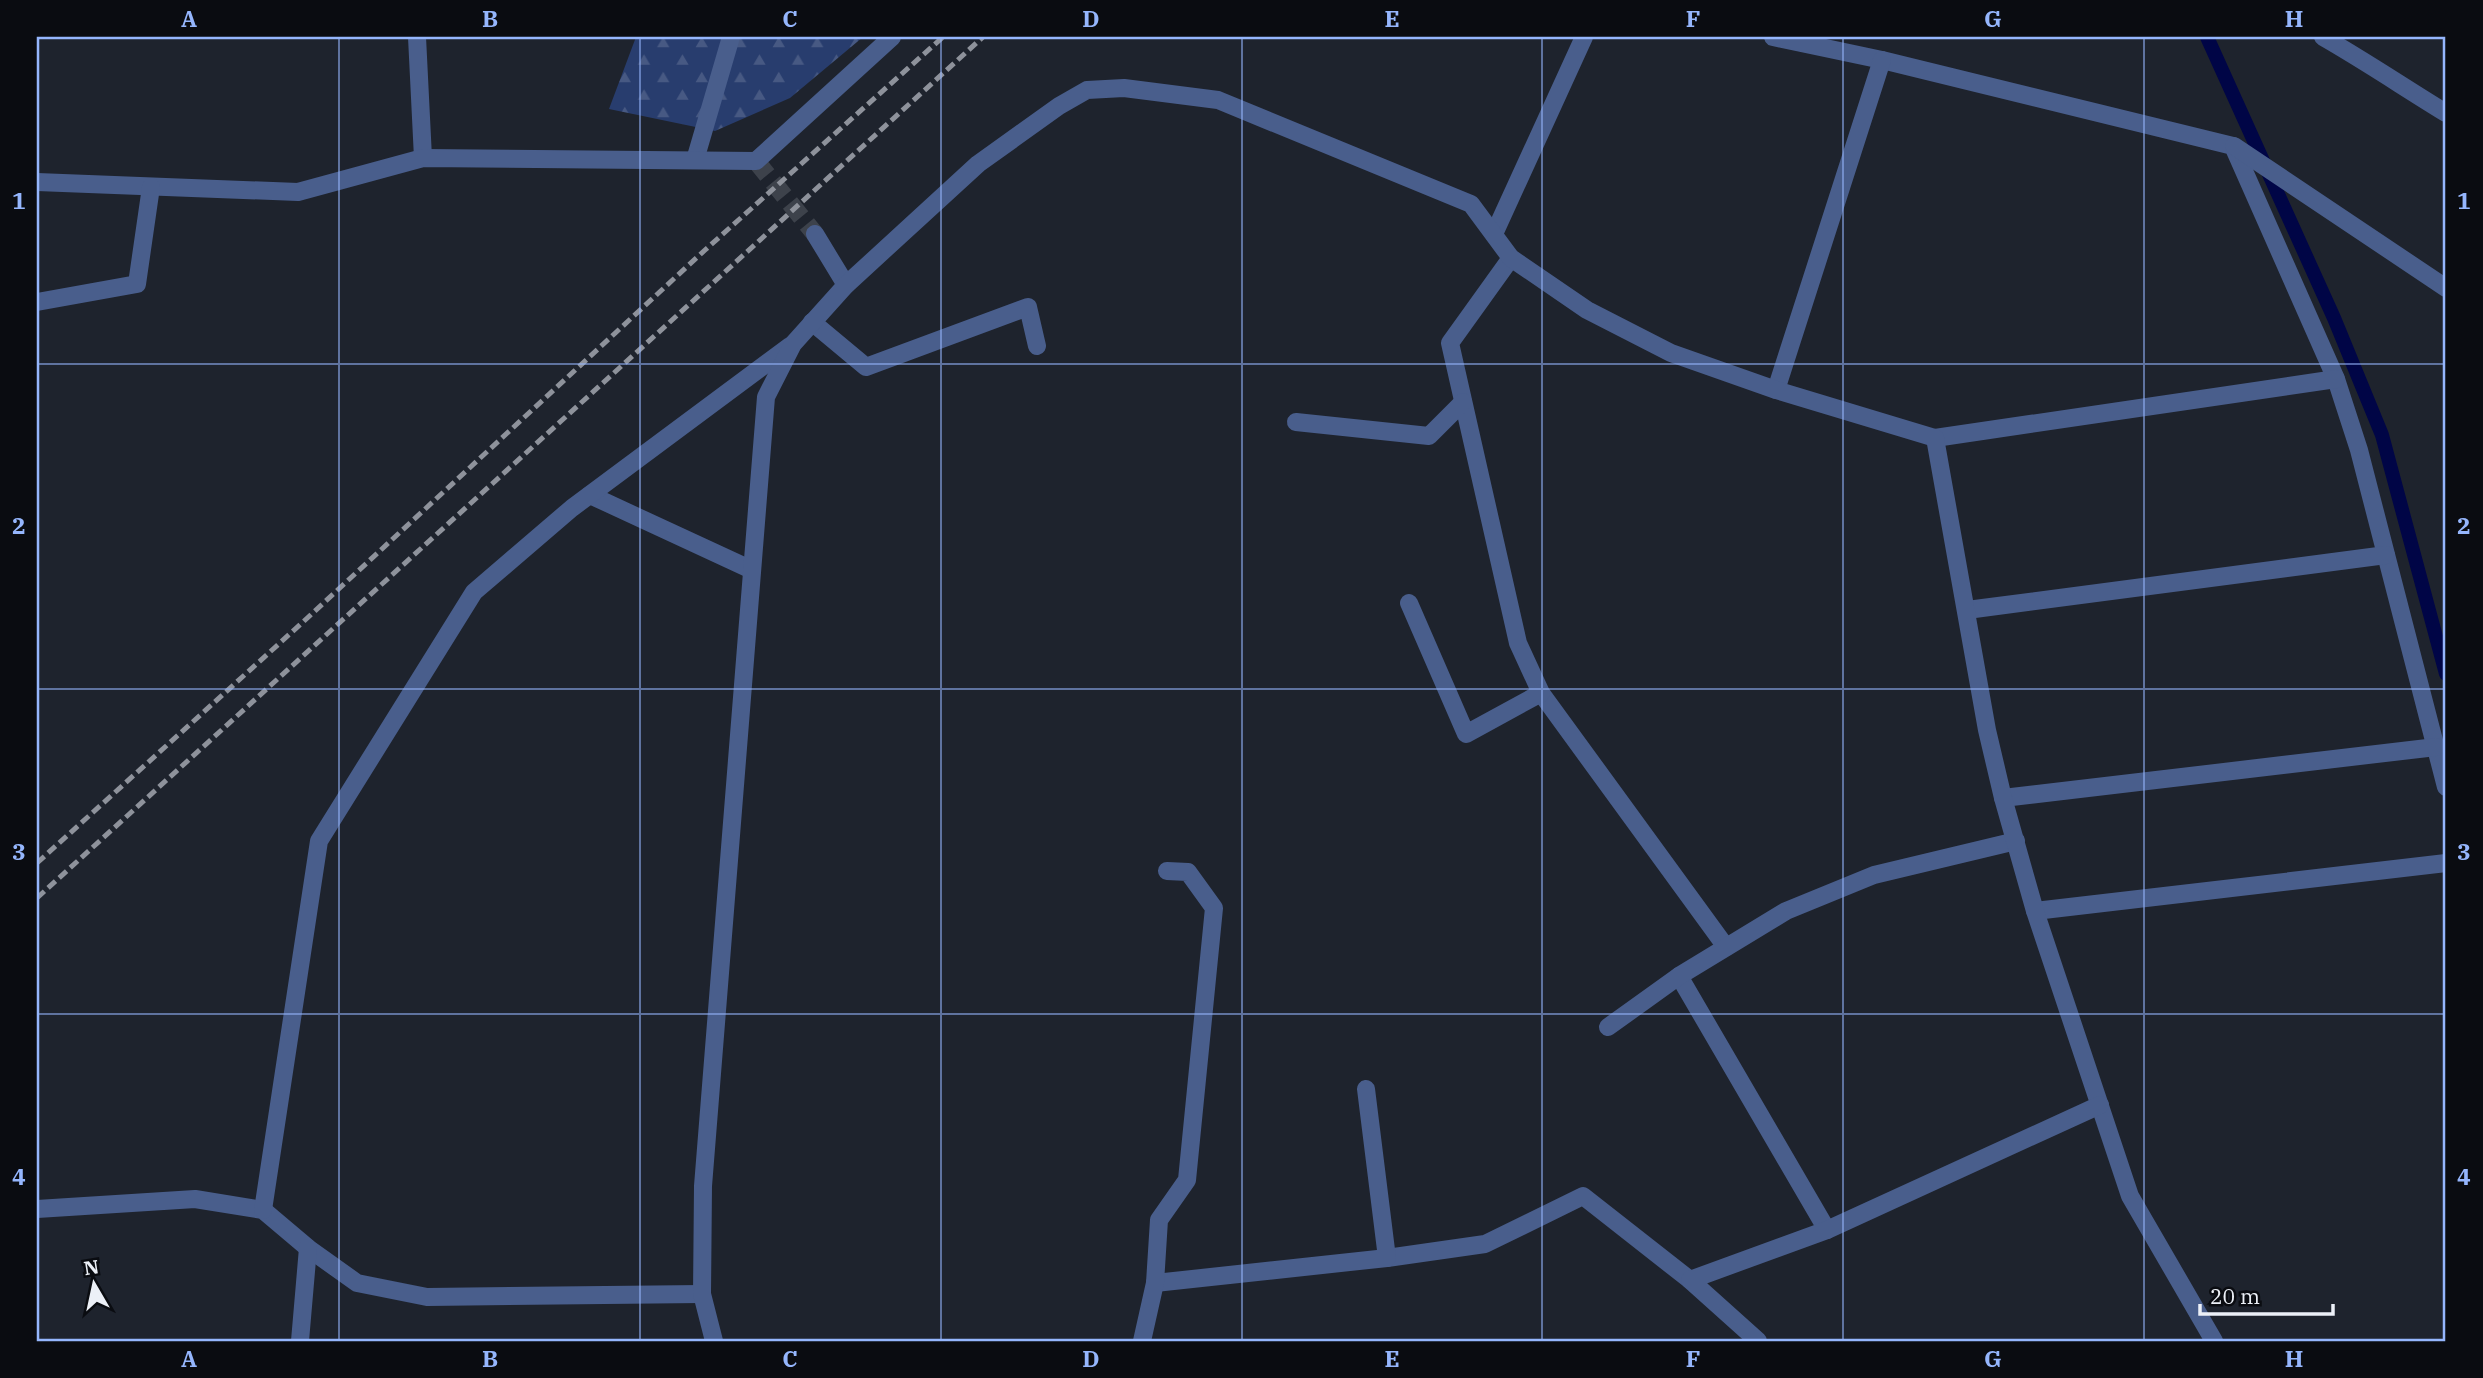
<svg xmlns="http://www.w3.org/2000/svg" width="2483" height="1378" viewBox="0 0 2483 1378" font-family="'IBM Plex Serif',serif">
<defs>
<pattern id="forest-firs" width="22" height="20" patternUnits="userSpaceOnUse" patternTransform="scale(1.75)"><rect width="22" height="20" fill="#283d6e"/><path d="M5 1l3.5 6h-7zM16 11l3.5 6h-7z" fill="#475983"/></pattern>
</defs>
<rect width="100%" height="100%" fill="#1e232d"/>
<path fill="url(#forest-firs)" d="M636,37H863L790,98L715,131L609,109Z"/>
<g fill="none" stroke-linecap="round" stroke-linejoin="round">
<path stroke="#000546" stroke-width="14" d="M2207,37L2334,318L2382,435L2446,674"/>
<path stroke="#3d424b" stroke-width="18" stroke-dasharray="18 9" stroke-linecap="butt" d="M756,161L815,234"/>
<g stroke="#495e8c" stroke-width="18">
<path d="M417,37L423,158"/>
<path d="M1773,37L1882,60L2233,146L2336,379L2359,450L2446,787"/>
<path d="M2323,37C2365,61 2405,88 2446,113"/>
<path d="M2234,146L2446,288"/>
<path d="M695,160L731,37"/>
<path d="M37,182L298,192L423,158L756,161L892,37"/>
<path d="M815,234L846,285"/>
<path d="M1494,234L1584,37"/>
<path d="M1511,258L1450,343L1518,643L1541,693L1726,947"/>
<path d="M37,302L137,284L151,187"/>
<path d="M812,322L866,367L1028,307L1037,346"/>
<path d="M1776,390L1882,60"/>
<path d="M1296,422L1429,436L1463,402"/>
<path d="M1935,438L2336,379"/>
<path d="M590,495L752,570"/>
<path d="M1409,603L1466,734L1541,693"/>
<path d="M1967,610L2386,555"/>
<path d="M2003,798L2436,747"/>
<path d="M2035,911L2446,863"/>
<path d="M1679,976L1827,1230"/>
<path d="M1608,1027L1679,976L1786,911L1874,875L2016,841"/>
<path d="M37,1209L195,1199L263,1210L308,1248L357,1283L427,1297L702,1294"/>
<path d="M263,1210L319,841L474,592L572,508L790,346"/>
<path d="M1387,1258L1485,1244L1583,1196L1690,1280"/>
<path d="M1155,1283L1387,1258L1366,1089"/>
<path d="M300,1341L308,1248"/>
<path d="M714,1341L702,1294L703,1186L766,397L793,344L846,285L978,164L1059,106L1087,90L1124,88L1218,100L1471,204L1511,258L1587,310L1671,353L1776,390L1935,438L1987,730L2003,798L2035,911L2130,1196L2214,1341"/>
<path d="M1142,1341L1155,1283L1159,1220L1187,1180L1214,908L1188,872L1167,871"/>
<path d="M1758,1341L1690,1280L1827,1230L2100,1105"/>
</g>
<g stroke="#8e929b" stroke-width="5" stroke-dasharray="10 5" stroke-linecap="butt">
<path d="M37,863L303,622L705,250L943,37"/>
<path d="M37,898L983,37"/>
</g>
</g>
<path fill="none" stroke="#95b6fd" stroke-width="2" stroke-opacity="0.55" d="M339,37V1341M640,37V1341M941,37V1341M1242,37V1341M1542,37V1341M1843,37V1341M2144,37V1341M37,364H2446M37,689H2446M37,1014H2446"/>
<rect width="2483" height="1378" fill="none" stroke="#0a0c11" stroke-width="77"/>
<g transform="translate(94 1284) rotate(351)" stroke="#0a0c11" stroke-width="5" paint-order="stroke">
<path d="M0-5L12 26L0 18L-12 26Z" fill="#ecf0f7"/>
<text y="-10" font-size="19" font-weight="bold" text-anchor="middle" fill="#ecf0f7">N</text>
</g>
<path d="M2200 1304v10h133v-10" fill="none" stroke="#ecf0f7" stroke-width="3.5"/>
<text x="2210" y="1304" font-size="21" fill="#ecf0f7" stroke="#0a0c11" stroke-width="5" paint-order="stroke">20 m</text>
<rect x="38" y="38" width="2406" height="1302" fill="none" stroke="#95b6fd" stroke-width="2.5"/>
<g font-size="23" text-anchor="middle" font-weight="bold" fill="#95b6fd">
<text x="189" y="27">A</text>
<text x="490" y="27">B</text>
<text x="790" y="27">C</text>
<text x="1091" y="27">D</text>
<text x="1392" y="27">E</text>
<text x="1693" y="27">F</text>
<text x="1993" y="27">G</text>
<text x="2294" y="27">H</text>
<text x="19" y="209">1</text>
<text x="2464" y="209">1</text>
<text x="19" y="534">2</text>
<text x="2464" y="534">2</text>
<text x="19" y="860">3</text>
<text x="2464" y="860">3</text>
<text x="19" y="1185">4</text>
<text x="2464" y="1185">4</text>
<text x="189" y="1367">A</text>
<text x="490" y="1367">B</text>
<text x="790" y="1367">C</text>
<text x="1091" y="1367">D</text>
<text x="1392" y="1367">E</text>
<text x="1693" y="1367">F</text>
<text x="1993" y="1367">G</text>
<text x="2294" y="1367">H</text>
</g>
</svg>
